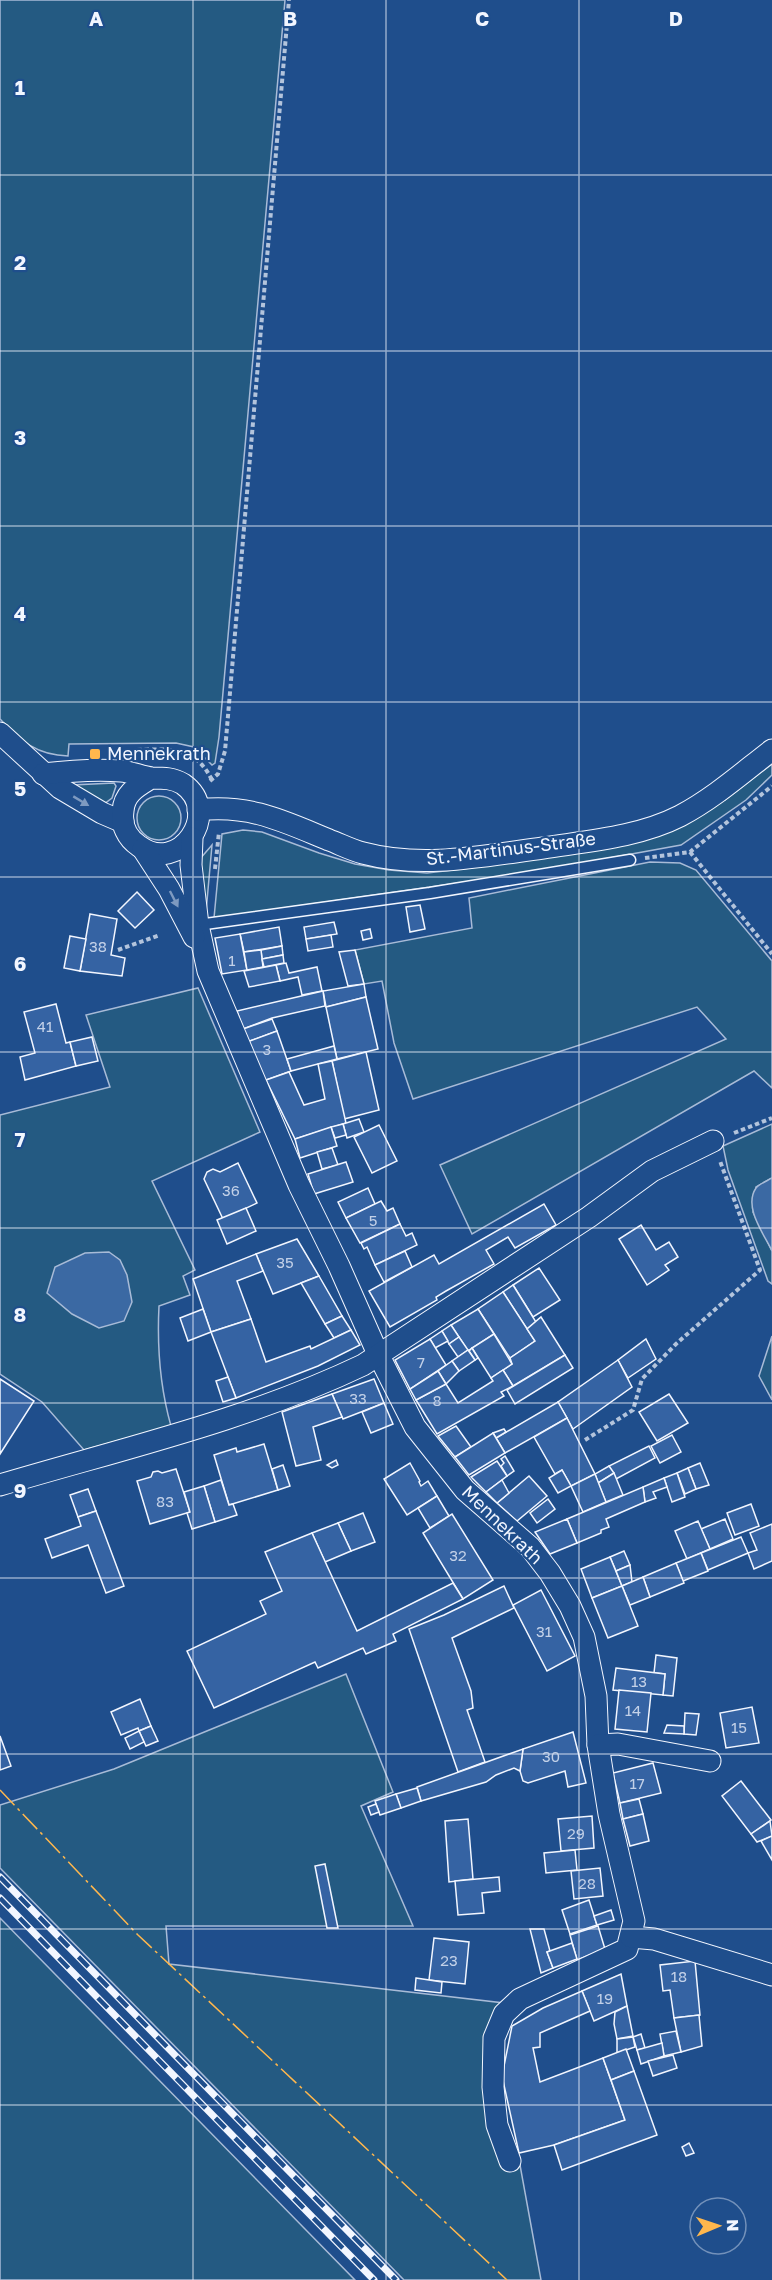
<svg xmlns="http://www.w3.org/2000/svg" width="772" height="2280" viewBox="0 0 772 2280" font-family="'Golos Text',sans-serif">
<rect width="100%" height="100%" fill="#1f4e8c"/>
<g fill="#245a82" stroke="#a8bbd7" stroke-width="1.5">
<path d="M0,0H285L219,737L215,763L212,765L194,747L176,743L69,744L68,756C35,755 22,741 0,719Z"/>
<path d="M772,764V775L746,800L681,845L527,873L214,918L222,834L243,830L262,832L319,853L355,864L389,870L427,873L471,868L725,800Z"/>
<path d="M114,783L116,786L112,798L104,804L73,785Z"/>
<circle cx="159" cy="818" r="22"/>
<path d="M212,845L206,912L199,860Z"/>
<path d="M650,862L680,863L696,870L772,961V1088L754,1071L472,1234L440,1165L726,1039L697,1007L413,1099L394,1043L382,981L364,984L355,950L472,928L469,898Z"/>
<path d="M198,988L260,1132L152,1181L195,1270L183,1276L190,1295L159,1306C157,1346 160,1387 171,1426L84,1450L42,1402L0,1374V1115L110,1087L86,1015Z"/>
<path d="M772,1124V1178L756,1187L753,1212L772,1251V1284L768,1281L728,1170L723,1146Z"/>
<path d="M772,1336V1400L759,1376Z"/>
<path d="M346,1674L393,1792L361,1806L413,1926H166L169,1964L504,2003L502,2164L520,2165L541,2280H404L0,1868V1805L114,1769Z"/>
<path d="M0,1918L355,2280H0Z"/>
</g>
<g fill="#3b69a3" stroke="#a8bbd7" stroke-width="1.5">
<path d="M772,1178V1251C764,1234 743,1207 756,1188C759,1184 767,1181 772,1178Z"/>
<path d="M109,1252L120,1260L127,1275L132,1302L124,1321L99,1328L72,1314L47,1293L55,1267L85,1253Z"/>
</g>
<g fill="#3563a3" stroke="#f2f6ff" stroke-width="1.5">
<path d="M137,892L154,910L135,928L118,911Z"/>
<path d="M420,905L425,929L410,932L406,907Z"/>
<path d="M90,914L117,919L111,955L125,958L122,976L80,971Z"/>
<path d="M334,922L337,934L306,939L304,927Z"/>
<path d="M279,927L282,946L244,952L240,934Z"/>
<path d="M370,929L372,938L363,940L361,931Z"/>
<path d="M240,934L247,970L222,974L215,938Z"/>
<path d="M331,935L333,947L308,951L306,939Z"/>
<path d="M70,936L86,939L80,971L64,968Z"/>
<path d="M282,946L283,955L262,959L261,950Z"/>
<path d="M261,950L263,967L247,970L244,952Z"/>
<path d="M355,950L364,984L348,986L339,952Z"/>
<path d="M283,955L284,963L264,967L262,959Z"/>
<path d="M286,963L289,973L317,967L322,991L302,995L298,977L280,981L276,965Z"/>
<path d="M276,965L280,981L249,987L244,971Z"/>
<path d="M364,984L366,997L326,1007L323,991Z"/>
<path d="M323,991L325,1006L272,1018L243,1029L237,1011Z"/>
<path d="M366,997L378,1049L337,1059L326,1007Z"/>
<path d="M56,1004L66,1043L70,1042L76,1066L25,1080L20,1057L35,1053L24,1012Z"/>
<path d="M272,1019L277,1031L247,1042L243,1029Z"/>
<path d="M277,1031L291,1071L261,1082L247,1042Z"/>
<path d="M92,1037L98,1061L76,1066L70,1042Z"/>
<path d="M334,1046L337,1059L291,1071L287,1059Z"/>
<path d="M366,1052L379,1110L344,1119L332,1061Z"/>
<path d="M332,1061L346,1123L295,1139L266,1080L289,1072L304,1105L325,1099L318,1064Z"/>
<path d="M359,1119L364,1132L347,1138L343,1124Z"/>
<path d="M343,1124L346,1135L335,1138L331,1127Z"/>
<path d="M379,1125L397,1161L372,1173L354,1137Z"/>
<path d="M331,1127L337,1146L300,1158L295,1139Z"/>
<path d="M332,1148L338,1165L322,1169L317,1152Z"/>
<path d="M346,1162L353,1182L314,1194L308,1174Z"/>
<path d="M238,1163L257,1203L223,1219L204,1179L207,1172L213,1169L220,1172Z"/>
<path d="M368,1188L375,1204L346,1218L338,1202Z"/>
<path d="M381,1201L387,1211L393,1208L400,1224L360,1243L346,1218Z"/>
<path d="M544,1204L556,1225L515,1248L508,1237L486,1250L494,1264L446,1291L436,1297L437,1300L390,1327L369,1291L434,1255L439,1264Z"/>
<path d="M246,1208L256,1231L227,1244L217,1220Z"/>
<path d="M400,1224L406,1236L412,1233L417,1245L375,1265L367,1247L364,1249L361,1243Z"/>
<path d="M641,1225L656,1250L669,1242L678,1257L665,1265L669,1270L647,1285L619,1239Z"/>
<path d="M297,1239L319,1276L273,1294L256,1254Z"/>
<path d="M405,1251L412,1267L384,1282L375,1265Z"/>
<path d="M256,1254L263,1271L237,1281L251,1319L211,1332L193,1279Z"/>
<path d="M539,1268L560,1300L533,1317L513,1285Z"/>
<path d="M319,1276L342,1316L325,1324L301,1283Z"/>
<path d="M513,1285L536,1322L527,1329L503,1292Z"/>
<path d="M503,1292L535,1341L510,1358L478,1309Z"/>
<path d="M203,1309L211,1332L188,1341L180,1318Z"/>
<path d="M478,1309L494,1334L468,1351L451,1325Z"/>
<path d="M342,1316L351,1330L334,1338L325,1324Z"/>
<path d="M541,1317L565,1355L513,1386L503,1370L512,1364L510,1358L535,1341L527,1329Z"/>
<path d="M251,1319L266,1362L310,1346L311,1349L351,1330L360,1345L318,1366L236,1398L211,1332Z"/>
<path d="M451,1325L459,1337L449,1344L442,1331Z"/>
<path d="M442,1331L448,1341L435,1348L430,1339Z"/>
<path d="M494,1334L512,1364L491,1378L472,1348Z"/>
<path d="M459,1337L468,1350L458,1357L449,1344Z"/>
<path d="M430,1339L446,1365L410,1389L395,1360Z"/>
<path d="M646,1339L656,1359L628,1378L618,1360Z"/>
<path d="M472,1348L478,1358L475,1360L469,1351Z"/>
<path d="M468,1350L475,1360L459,1371L452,1361Z"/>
<path d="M565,1355L573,1368L515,1404L507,1390Z"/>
<path d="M618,1360L632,1387L573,1429L558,1402Z"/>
<path d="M452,1361L459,1371L446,1384L438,1371Z"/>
<path d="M503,1370L513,1386L501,1392L504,1396L437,1434L416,1400L446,1384L458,1403L493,1381L491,1378Z"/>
<path d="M438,1371L446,1384L416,1400L410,1389Z"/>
<path d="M228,1377L236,1398L223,1402L216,1381Z"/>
<path d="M0,1379L34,1401L0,1454Z"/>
<path d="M374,1379L384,1403L343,1419L332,1394Z"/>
<path d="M332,1394L342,1417L313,1427L321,1460L296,1466L282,1412Z"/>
<path d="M669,1394L688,1423L657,1441L639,1412Z"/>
<path d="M558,1402L567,1418L505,1453L496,1438Z"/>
<path d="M384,1403L393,1424L371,1433L362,1412Z"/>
<path d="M567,1418L595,1474L571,1486L562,1470L555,1474L534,1437Z"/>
<path d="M456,1426L471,1447L455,1457L438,1436Z"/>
<path d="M504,1429L506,1432L496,1438L493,1433Z"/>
<path d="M493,1433L505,1453L469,1475L455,1457Z"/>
<path d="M672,1435L681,1452L660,1463L651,1446Z"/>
<path d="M264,1444L278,1490L229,1505L214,1455L236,1448L237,1452Z"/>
<path d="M649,1446L655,1458L616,1479L609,1466Z"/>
<path d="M505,1456L514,1471L507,1476L501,1466L504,1463L501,1459Z"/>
<path d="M336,1460L338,1465L332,1468L327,1465Z"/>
<path d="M497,1461L507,1476L486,1492L471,1477Z"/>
<path d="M410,1463L420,1481L419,1482L421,1486L428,1481L437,1496L407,1515L384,1479Z"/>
<path d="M700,1463L709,1485L696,1489L688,1468Z"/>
<path d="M283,1465L290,1486L278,1490L272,1469Z"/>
<path d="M609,1466L614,1473L598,1483L595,1474Z"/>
<path d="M688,1468L696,1489L685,1494L677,1473Z"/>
<path d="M176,1469L190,1512L150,1524L137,1481L151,1477L153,1472L158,1471L162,1473Z"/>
<path d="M562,1470L571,1486L558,1493L549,1478Z"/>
<path d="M614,1473L623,1495L606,1502L598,1483Z"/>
<path d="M677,1473L685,1497L672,1502L664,1478Z"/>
<path d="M595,1474L606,1502L583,1512L571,1486Z"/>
<path d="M529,1476L547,1496L517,1521L497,1503Z"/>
<path d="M664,1478L667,1487L653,1492L656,1498L645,1502L643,1487Z"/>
<path d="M221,1480L229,1505L233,1504L237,1515L215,1522L204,1486Z"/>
<path d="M502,1480L509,1493L497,1503L486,1492Z"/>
<path d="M204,1486L215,1522L192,1529L187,1513L190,1512L184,1492Z"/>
<path d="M643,1487L645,1502L606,1519L609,1527L601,1530V1533L577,1543L567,1519Z"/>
<path d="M88,1489L96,1511L78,1517L70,1495Z"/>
<path d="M437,1496L449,1516L430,1528L418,1508Z"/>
<path d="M548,1499L555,1509L537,1523L530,1513Z"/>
<path d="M751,1504L759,1526L735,1535L727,1513Z"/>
<path d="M96,1511L124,1586L106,1593L88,1545L52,1558L45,1539L81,1526L78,1517Z"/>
<path d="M363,1513L375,1542L351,1551L338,1523Z"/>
<path d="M452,1514L493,1580L463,1599L423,1533Z"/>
<path d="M567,1519L577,1543L550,1554L535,1532Z"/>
<path d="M725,1519L733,1539L710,1549L701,1529Z"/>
<path d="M698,1521L710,1549L687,1559L675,1531Z"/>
<path d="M338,1523L351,1551L325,1562L312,1533Z"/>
<path d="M772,1524V1561L754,1569L748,1553L757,1550L750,1533Z"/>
<path d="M312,1533L357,1631L453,1583L463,1599L393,1634L396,1641L366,1654L363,1648L318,1668L315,1662L214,1708L187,1651L266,1614L260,1601L282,1591L265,1552Z"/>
<path d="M741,1537L748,1553L708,1570L701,1553Z"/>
<path d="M624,1551L630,1565L616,1571L610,1557Z"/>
<path d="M701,1553L708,1571L683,1581L676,1563Z"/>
<path d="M610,1557L622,1586L592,1598L581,1569Z"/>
<path d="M676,1563L684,1583L650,1597L643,1577Z"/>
<path d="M630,1565L632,1582L622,1586L616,1571Z"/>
<path d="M643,1577L650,1597L630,1605L622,1586Z"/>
<path d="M504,1586L514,1608L452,1638L471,1691L473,1708L467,1710L485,1762L458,1772L409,1629L444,1615Z"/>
<path d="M622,1586L638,1626L608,1638L592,1598Z"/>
<path d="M541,1590L575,1656L547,1671L513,1605Z"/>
<path d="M656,1655L677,1658L673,1696L663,1695L665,1674L654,1673Z"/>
<path d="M616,1668L665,1674L663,1695L613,1690Z"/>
<path d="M619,1690L651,1693L647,1732L615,1729Z"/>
<path d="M140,1699L151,1726L139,1731L138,1728L121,1735L111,1712Z"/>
<path d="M752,1707L759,1743L726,1748L720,1713Z"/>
<path d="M685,1713L699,1714L696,1735L684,1734Z"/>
<path d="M667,1725L684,1726V1734L664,1733Z"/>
<path d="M151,1726L158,1741L146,1746L139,1731Z"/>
<path d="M139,1731L144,1742L130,1749L125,1738Z"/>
<path d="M573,1732L586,1783L568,1787L565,1771L528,1783L523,1781L520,1771L523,1749Z"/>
<path d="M0,1736L11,1766L0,1770Z"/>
<path d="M523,1749L520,1771L514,1768L496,1775L486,1782L421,1801L417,1787Z"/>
<path d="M653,1763L661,1793L620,1803L613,1773Z"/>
<path d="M741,1781L771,1820L751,1834L722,1796Z"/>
<path d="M417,1788L421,1801L401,1808L396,1794Z"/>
<path d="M396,1794L401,1808L380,1815L375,1801Z"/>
<path d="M639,1799L643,1814L623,1819L620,1803Z"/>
<path d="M376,1804L379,1812L371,1815L368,1807Z"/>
<path d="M643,1814L649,1841L630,1846L623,1819Z"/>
<path d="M592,1816L594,1848L561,1851L558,1819Z"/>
<path d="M468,1819L473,1879L449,1882L445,1821Z"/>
<path d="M770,1821L772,1836L757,1842L751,1834Z"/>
<path d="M772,1836V1860L761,1841Z"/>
<path d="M575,1850L577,1870L546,1873L544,1853Z"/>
<path d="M325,1864L338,1928H327L315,1866Z"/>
<path d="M600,1868L603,1896L574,1899L571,1871Z"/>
<path d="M499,1877L500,1891L482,1893L484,1913L458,1915L455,1881Z"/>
<path d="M589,1900L597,1925L570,1934L562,1910Z"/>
<path d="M611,1910L614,1920L597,1925L594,1916Z"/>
<path d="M598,1926L605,1949L577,1960L570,1935Z"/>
<path d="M530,1929H544L550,1951L547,1952L553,1968L541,1973Z"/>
<path d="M434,1938L469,1942L465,1984L429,1980Z"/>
<path d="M572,1943L577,1959L553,1968L547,1952Z"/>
<path d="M695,1961L700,2015L674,2018L670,1990L663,1991L660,1965Z"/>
<path d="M621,1974L627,2006L594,2021L582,1991Z"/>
<path d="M416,1978L442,1982L441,1993L415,1990Z"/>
<path d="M582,1991L590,2011L540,2033V2047L533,2048L540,2082L603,2058L625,2120L554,2145L519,2153L502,2076L512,2026L543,2008Z"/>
<path d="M627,2006L633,2036L617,2039L614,2024L615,2012Z"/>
<path d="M699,2015L702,2046L681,2052L674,2018Z"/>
<path d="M676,2031L681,2052L664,2056L660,2034Z"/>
<path d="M641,2034L645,2048L637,2050L633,2037Z"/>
<path d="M633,2037L635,2047L617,2053V2039Z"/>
<path d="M662,2043L664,2056L641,2064L637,2050Z"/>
<path d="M626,2049L634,2071L611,2080L603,2058Z"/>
<path d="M673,2055L677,2068L653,2076L648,2061Z"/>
<path d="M634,2071L657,2135L562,2170L554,2145L625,2120L611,2080Z"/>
<path d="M689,2143L694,2153L686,2156L682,2147Z"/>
</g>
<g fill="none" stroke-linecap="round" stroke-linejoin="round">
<g stroke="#f2f6ff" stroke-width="13">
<path id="lane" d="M198,925L430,893L630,860"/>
</g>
<g stroke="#f2f6ff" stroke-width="23">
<g id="street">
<path d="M0,733L60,788L102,813L123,822"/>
<path d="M43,774C69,771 95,769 121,771C132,772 142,777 152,778C164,778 173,778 183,784C223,812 179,876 139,846C127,838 121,825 123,811C124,793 138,786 151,778"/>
<path d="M198,810C250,804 283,821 329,840C340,844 351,850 363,853C423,869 483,856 543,848C588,841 639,837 680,816C714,798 742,773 772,750"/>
<path d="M192,838L191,865L198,925L208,971L299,1185L339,1266L378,1354L415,1427L465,1490L530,1547L550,1573L570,1606L584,1637L596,1696L598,1745L609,1814L634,1921L627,1949L520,1999L504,2014L494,2038L493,2087L497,2125L510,2161"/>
<path d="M143,849L169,889L194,937"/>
<path d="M0,1485C121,1449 248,1420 363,1365L589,1217L652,1171L713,1141"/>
<path d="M598,1745L618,1744L710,1761"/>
<path d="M631,1937L654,1939L772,1975"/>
</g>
</g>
<g stroke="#b3c4dc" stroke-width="4" stroke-dasharray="4.5 3" stroke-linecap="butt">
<path d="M137,750C171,749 195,746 212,780"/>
<path d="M210,781L218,774L225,751L289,0"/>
<path d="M690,852L772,954"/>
<path d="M645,858L690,852L772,786"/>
<path d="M215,869L219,832"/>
<path d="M118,950L160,935"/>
<path d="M734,1133L772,1118"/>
<path d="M585,1440L633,1410L642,1379L676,1344L760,1270L720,1161"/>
</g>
<use href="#lane" stroke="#1f4e8c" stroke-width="10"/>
<use href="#street" stroke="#1f4e8c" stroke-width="21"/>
<g stroke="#f2f6ff" stroke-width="7">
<g id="rail">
<path d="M0,1877L396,2280"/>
<path d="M0,1898L374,2280"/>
</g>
</g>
<use href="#rail" stroke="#1f4e8c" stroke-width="4.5" stroke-dasharray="14" stroke-linecap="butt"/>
<path stroke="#ffb74d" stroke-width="1.5" stroke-dasharray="21 4.5 3 4.5" stroke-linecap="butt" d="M0,1790L138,1935L507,2280"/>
</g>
<defs><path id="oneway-solid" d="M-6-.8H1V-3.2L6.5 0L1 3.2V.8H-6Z" transform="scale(1.5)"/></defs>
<g fill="#7e9ac0">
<use href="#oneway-solid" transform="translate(81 801) rotate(31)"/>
<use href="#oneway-solid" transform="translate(174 899) rotate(63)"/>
</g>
<path fill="none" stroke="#f2f6ff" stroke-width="1.5" stroke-opacity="0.55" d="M193,0V2280M386,0V2280M579,0V2280M0,175H772M0,351H772M0,526H772M0,702H772M0,877H772M0,1052H772M0,1228H772M0,1403H772M0,1578H772M0,1754H772M0,1929H772M0,2105H772"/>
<rect fill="#ffb74d" stroke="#1f4e8c" stroke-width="2" x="89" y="748" width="12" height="12" rx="3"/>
<g text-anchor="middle" stroke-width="4.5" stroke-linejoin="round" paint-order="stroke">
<g font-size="15" fill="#c3d1e8">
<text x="98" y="952">38</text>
<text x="232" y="966">1</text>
<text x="45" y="1032">41</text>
<text x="267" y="1055">3</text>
<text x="231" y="1196">36</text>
<text x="373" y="1226">5</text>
<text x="285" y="1268">35</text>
<text x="421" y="1368">7</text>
<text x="358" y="1404">33</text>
<text x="437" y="1406">8</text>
<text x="165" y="1507">83</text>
<text x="458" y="1561">32</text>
<text x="544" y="1637">31</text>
<text x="639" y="1687">13</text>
<text x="633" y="1716">14</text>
<text x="739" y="1733">15</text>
<text x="551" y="1762">30</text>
<text x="637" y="1789">17</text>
<text x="576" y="1839">29</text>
<text x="587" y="1889">28</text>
<text x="449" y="1966">23</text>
<text x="679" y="1982">18</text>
<text x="605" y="2004">19</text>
</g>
<g font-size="18" fill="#f2f6ff" stroke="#1f4e8c" text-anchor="start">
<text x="107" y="760">Mennekrath</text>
</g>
<g font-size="18" fill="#f2f6ff" stroke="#1f4e8c">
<text transform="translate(511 849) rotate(-7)" y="6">St.-Martinus-Straße</text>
<text transform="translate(502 1525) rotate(44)" y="6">Mennekrath</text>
</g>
</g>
<g font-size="20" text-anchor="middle" font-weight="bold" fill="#f2f6ff" stroke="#1f4e8c" stroke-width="4.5" stroke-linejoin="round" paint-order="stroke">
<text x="96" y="26">A</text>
<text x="290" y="26">B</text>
<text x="482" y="26">C</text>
<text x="676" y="26">D</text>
<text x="20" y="95">1</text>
<text x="20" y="270">2</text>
<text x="20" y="445">3</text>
<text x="20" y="621">4</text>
<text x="20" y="796">5</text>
<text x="20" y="971">6</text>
<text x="20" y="1147">7</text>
<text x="20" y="1322">8</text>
<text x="20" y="1498">9</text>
</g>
<g transform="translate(718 2226) rotate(88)"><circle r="28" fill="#1f4e8c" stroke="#7391ba" stroke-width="1.5"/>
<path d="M0-4.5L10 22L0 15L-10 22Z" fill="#ffb74d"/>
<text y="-9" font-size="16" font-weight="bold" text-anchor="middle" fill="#f2f6ff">N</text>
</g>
</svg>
